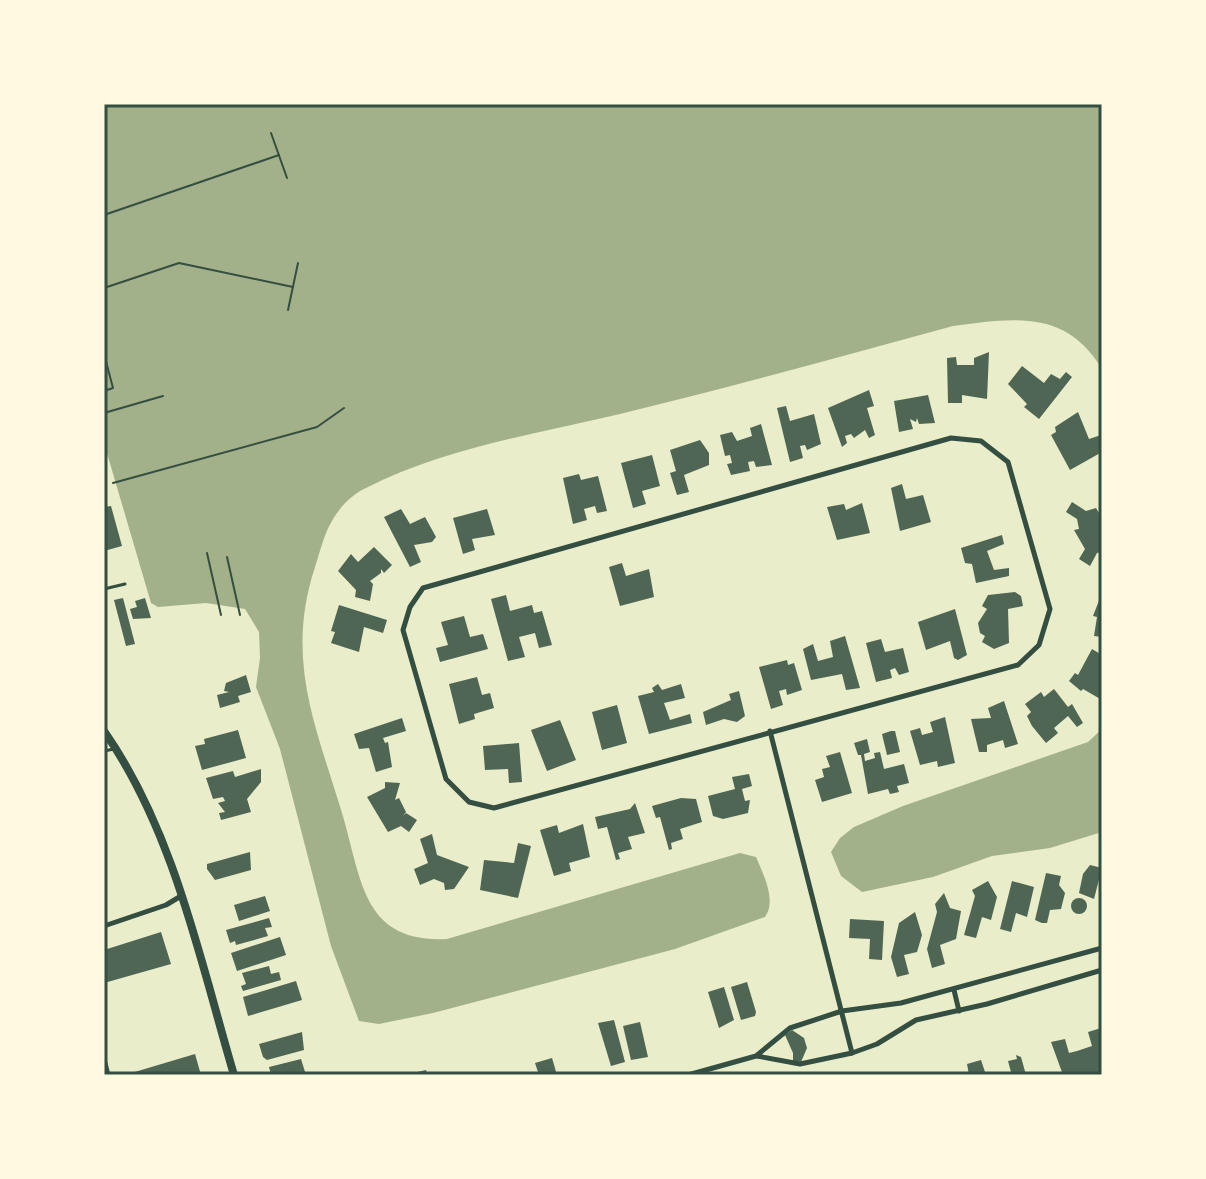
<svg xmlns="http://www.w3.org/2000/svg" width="1206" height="1179" viewBox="0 0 1206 1179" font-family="'Roboto Condensed',sans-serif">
<rect width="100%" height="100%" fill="#e9edc9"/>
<g fill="#a3b18a">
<path d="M104,104H1102V369C1066,309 1014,318 953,326C843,356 732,387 620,414C536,434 444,448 366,488C352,494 339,508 332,521C324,534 320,552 315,567C285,659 315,724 342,813C362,880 362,943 447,939L740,853L756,857C763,874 777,900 765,917L675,949L433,1013L379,1024L359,1021L331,946L280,749L256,687L260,658L259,632L245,609L206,603L158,607L151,603L104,443Z"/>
<path d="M1102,729V832L1050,848L992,856L933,877L862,892L841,876L831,852L840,838L854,827L903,806L1088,742Z"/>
</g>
<g fill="#4f6655">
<path d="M989,352L987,399L962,395V403H948L947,358L956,357L957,365H974V358Z"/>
<path d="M1022,366L1044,383L1051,374L1060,379L1066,372L1072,377L1039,419L1024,407L1027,404L1008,384Z"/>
<path d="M869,390L874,406L867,408L875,435L869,438L865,430L854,438L851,434L845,436L847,443L842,447L828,408Z"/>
<path d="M928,395L935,423L919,424L917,418L916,422L910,419L913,429L899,432L894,401Z"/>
<path d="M786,406L790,421L814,414L821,444L807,450L805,445L800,446L803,458L790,462L777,408Z"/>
<path d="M1078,412L1089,439L1101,435L1102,452L1070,470L1051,435L1056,432L1055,427Z"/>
<path d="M761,424L772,465L756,467L754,461L748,462L750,471L731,475L727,464L732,463L730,455L725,456L720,435L732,432L737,441L752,436L750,428Z"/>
<path d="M700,440L709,453V465L684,475L689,492L677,495L670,473L676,471L670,450Z"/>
<path d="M652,455L660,486L642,491L646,504L633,508L621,463Z"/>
<path d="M579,474L581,480L598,476L607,511L597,513L595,506L584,509L587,520L573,524L563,478Z"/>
<path d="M902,484L906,499L923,495L931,522L900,531L891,488Z"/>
<path d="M1072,502L1086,511L1096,508L1102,518V552L1097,553L1090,566L1079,559L1085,549L1074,530L1079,529L1077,519L1066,512Z"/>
<path d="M862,503L870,533L837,540L827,507L844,504L846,510Z"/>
<path d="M111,506L122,546L104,551V507Z"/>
<path d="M401,509L410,524L425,517L436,537L432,542L414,545L421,562L410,567L384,517Z"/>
<path d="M487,509L495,535L472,539L475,550L463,554L453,518Z"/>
<path d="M1002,535L1004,544L987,551L994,570L1009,568V576L976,583L972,564L965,563L961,548Z"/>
<path d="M374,547L392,565L384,573L381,569V573L370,581L373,584L370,601L355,597L356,590L338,571L351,554L358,562Z"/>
<path d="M622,563L626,576L649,569L654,597L620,606L609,567Z"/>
<path d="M1015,592L1021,596L1023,606L1008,609L1009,643L994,649L982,642L985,636L980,633L978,623L987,609L982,606L988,595Z"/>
<path d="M506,595L510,611L532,605L534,613L542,611L552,645L539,648L535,633L519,637L525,657L508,661L491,599Z"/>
<path d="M123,598L135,644L126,646L114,600Z"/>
<path d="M145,598L151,618L133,619L130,609L137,607L135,601Z"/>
<path d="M1100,598H1102V637L1094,636L1097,617L1093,616Z"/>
<path d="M339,605L387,620L383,633L364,627L359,652L331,643L335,632L331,631Z"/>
<path d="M955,609L967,655L958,660L954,658L950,641L926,650L918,622Z"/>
<path d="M464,616L470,637L483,634L488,649L440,662L436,648L448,645L441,622Z"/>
<path d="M845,636L860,688L846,690L842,674L811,680L803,649L813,644L818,661L833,657L830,641Z"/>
<path d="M881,639L885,652L903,648L909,672L899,675L895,668L890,670L892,678L876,682L866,643Z"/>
<path d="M1092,649L1102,655V700L1083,689L1081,691L1069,681L1075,673L1078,675Z"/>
<path d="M787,660L788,665L794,663L802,690L787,695L786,689L779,691L783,705L771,709L759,667Z"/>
<path d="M246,675L251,692L238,696L240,702L220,708L217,695L229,692L224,691L226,683Z"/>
<path d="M477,677L482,695L490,693L494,708L474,714L475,719L459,724L449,684Z"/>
<path d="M658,684L662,690L681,684L685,698L664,703L670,720L690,714L692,723L649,734L638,696L654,692L652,688Z"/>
<path d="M1054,689L1068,707L1072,704L1083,723L1077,727L1068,716L1054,728L1058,733L1046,743L1032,726L1027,716L1031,712L1025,704L1041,692L1044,697Z"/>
<path d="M739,691L745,716L737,722L724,719L706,725L703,712L731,700L729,694Z"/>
<path d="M1004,701L1018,744L1005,748L1003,740L987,745V752H979L971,719L991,718L988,708Z"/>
<path d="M617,705L627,743L602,750L592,712Z"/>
<path d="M945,717L955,763L938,767L937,761L920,765L910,731L920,728L922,735L933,732L930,722Z"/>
<path d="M402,718L406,731L383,738L385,743L388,742L392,767L376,772L369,748L359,749L354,734Z"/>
<path d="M560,720L576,760L547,771L531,730Z"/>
<path d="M238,730L246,758L202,770L195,746L205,744L204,739Z"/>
<path d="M891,731H895L900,752L887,755L882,734Z"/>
<path d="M867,739L870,752L864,754L865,761L875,758L874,753L880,752L884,769L904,764L909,783L897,786L899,792L890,794L888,789L868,794L861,755H858L854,743Z"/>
<path d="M519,743L522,782L509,783L508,769L485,770L483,746Z"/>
<path d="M840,752L852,793L822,802L815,780L824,777L822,769L830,767L826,756Z"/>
<path d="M261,769V782L247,799L251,812L221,820L219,813L225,812L218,803L225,801L223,797L213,799L206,778L233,771L235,777Z"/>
<path d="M749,774L752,786L742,789L745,801L750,800L748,813L723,819L713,816L708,796L735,789L732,777Z"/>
<path d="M385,782L400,783L395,800L399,798L406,812L403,816L406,813L417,820L409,832L401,826L388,832L367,797L385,788Z"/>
<path d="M681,798L696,799L702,822L680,829L683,839L671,843L672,849L669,850L660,817L656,818L652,806Z"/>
<path d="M635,803L645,833L628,837L632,849L618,853L620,859L616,860L607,827L598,829L595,817L630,809Z"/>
<path d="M583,824L590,857L569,863L571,871L554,876L540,830L557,825L559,833Z"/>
<path d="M432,834L437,855L469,867L454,889L445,890L444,883L434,879L420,885L414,869L428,863L420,839Z"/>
<path d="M518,843L531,846L518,898L480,890L484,860L514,863Z"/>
<path d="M250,852L251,870L215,880L207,869V864Z"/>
<path d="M1090,865L1102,868L1094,899L1079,893L1083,874Z"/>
<path d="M1046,873L1061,876L1059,885L1065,893L1061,909L1050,910L1047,923H1042L1035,920Z"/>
<path d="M988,881L997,897L991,920L982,917L976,938L964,935L975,896L972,890Z"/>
<path d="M1012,881L1034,887L1027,917L1016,913L1011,932L1000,929Z"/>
<path d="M944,893L950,908L961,911L956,939L940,945L945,964L932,968L927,949L937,912L935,904Z"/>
<path d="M265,896L270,911L239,921L234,905Z"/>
<circle cx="1079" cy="906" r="8"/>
<path d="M915,912L922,935L917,952L904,955L909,974L897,977L891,957L899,923Z"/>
<path d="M269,918L272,927L265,928L268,936L236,945L235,941L230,943L226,930Z"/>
<path d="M850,919L884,921L882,960L869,959L870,939L849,938Z"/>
<path d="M161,932L171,964L104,983V950Z"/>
<path d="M280,937L286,955L237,971L231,953Z"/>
<path d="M269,966L271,974L279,972L281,980L243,991L241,986L246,984L242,973Z"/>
<path d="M296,981L302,1000L248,1016L243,997Z"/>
<path d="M747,982L756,1012L755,1016L741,1020L731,987Z"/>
<path d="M724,987L734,1020L719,1028L708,992Z"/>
<path d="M614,1020L625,1062L611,1066L598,1023Z"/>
<path d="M640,1022L648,1057L631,1060L623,1026Z"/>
<path d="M1101,1028L1102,1075H1063L1051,1042L1065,1039L1069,1053L1077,1051L1092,1046L1088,1032Z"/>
<path d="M792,1030L804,1038L807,1048L801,1062L793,1061V1053L785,1035Z"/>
<path d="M302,1032L304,1050L267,1060L263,1057L259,1044Z"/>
<path d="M195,1054L201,1075H128V1074Z"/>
<path d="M1016,1055L1021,1057L1026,1075H1003L1011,1072L1008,1061L1017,1059Z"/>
<path d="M552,1058L557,1075H539L535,1063Z"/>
<path d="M301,1059L306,1075H271L269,1067Z"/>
<path d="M981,1060L986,1075H969L967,1064Z"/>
<path d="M426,1070L428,1075H409V1074Z"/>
</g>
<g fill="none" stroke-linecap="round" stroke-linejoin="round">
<g stroke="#344e41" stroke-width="2">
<path d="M271,133L287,178"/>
<path d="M104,215L279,155"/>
<path d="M104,288L179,263L293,287"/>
<path d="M288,310L298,263"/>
<path d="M104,354L113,388L104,391"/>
<path d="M104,413L163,396"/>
<path d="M113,483L317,427L344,408"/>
<path d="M207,553L221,615"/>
<path d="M227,557L240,615"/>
</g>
<g stroke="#344e41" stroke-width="3">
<path d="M104,446H105"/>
<path d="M104,589L125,584"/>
<path d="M104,751L114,749"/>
</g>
<g stroke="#344e41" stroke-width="5">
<path d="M951,438L981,441L1008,462L1050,609L1039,645L1018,665L494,808L469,802L446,779L403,630L410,607L423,588Z"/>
<path d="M770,731L852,1053"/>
<path d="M104,926L166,905L181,896"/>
<path d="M954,990L959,1011"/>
<path d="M757,1056L800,1064L852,1053L877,1044L916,1020L987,1004L1102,970"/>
<path d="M104,1059L108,1075"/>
<path d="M688,1075L756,1056L790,1028L842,1011L901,1003L1102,948"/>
</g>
<path stroke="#344e41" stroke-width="8" d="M104,731C174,831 200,960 234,1075"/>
</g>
<rect width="1206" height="1179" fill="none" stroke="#fefae0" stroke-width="212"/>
<rect x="106" y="106" width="994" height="967" fill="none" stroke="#344e41" stroke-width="3"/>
</svg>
